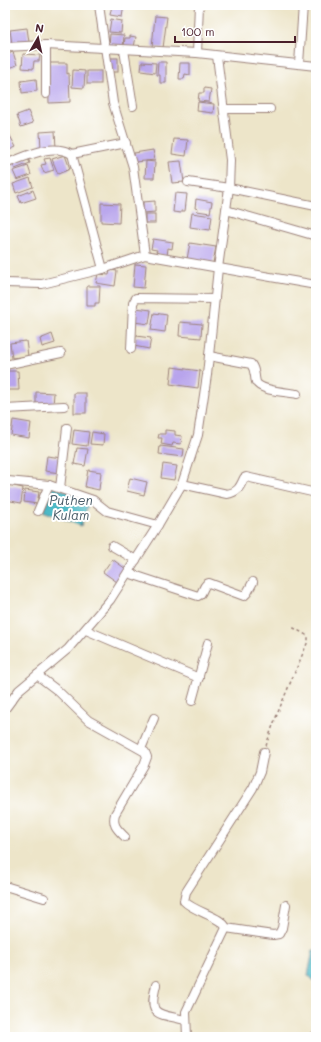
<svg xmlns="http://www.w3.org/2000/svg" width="321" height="1042" viewBox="0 0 321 1042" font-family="Mali,sans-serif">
<rect width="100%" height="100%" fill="#fff"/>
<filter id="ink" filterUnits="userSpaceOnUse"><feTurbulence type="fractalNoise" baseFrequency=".025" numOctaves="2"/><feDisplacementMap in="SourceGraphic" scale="8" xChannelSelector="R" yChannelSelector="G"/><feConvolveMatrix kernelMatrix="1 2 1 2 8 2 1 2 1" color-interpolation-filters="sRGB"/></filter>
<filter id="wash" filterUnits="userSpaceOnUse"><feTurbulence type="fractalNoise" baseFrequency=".012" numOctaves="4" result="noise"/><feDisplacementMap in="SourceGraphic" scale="16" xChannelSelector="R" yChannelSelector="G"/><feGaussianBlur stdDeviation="0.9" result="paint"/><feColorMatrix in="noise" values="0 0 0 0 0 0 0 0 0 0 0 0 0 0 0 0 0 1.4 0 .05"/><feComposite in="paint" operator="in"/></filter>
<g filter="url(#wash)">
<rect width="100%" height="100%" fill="#ede5c9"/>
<g fill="#49b7c4" stroke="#4a6b78">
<path d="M53,486L90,499L81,526L43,511Z"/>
<path d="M313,950H316V983L308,975Z"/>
</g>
<g id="blocks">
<g fill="#b8a4ec">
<path d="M112,5H124L122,17L110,15Z"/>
<path d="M155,16L167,17L163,48L152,47Z"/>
<path d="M111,19L122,21L121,33L109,32Z"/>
<path d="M27,28L29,42L12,44L10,30Z"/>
<path d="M110,34L124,35L123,48H109Z"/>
<path d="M130,36L136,37L134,47L124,46L125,38H130Z"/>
<path d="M13,52L17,65L7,69L5,55Z"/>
<path d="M23,54L40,55L39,61H34L33,69L22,68Z"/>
<rect x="108" y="58" width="10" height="14"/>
<path d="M142,62L156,63L155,73L141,71Z"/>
<path d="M158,62H166V83H160V75H157Z"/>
<path d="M48,63H67V74L69,73L70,102L49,103Z"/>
<path d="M180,63H190V75L185,74L184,79H179Z"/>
<path d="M73,70L85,71L84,88L72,87Z"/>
<rect x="87" y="71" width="14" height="13"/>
<path d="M36,79L37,91L22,93L21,81Z"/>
<path d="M204,88L211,89L209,102L198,101L199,93H204Z"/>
<path d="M198,102L214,104L213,113L197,111Z"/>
<path d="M28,111L33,123L21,127L17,115Z"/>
<path d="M55,131L56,148H41L40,132Z"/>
<path d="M9,134L16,147L5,152V136Z"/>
<path d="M174,139L188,140L186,156L172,154Z"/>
<path d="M153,150L155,160L135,162L134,153Z"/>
<path d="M65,155L70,169L58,174L52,159Z"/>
<path d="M27,157L30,163L15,169L12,163Z"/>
<path d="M50,158L54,170L44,173L41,165L46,164L44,159Z"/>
<path d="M146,161L155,162L154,178H145Z"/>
<path d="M181,161L184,182L172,183L169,162Z"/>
<path d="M28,166L31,175L17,180L13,171Z"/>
<path d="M30,178L33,187L16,193L13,184Z"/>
<path d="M33,190L36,198L21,203L18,196Z"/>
<path d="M175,193L187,194L185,211H181V213L173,212Z"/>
<path d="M196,199L212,202L210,213L197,211L198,209L195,208Z"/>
<path d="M155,201V212L143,213V202Z"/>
<path d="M101,203L120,204L119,223L101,222Z"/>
<path d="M192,213L212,216L210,230L190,227Z"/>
<rect x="145" y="214" width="10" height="9"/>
<path d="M153,239L173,242L172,249L168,248L167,256L156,254L157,250L151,249Z"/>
<path d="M190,243L216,247L213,263L187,259Z"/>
<path d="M135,264L146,265L144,288L133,287Z"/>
<path d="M110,270L117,271L115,286L96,283L98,274L109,275Z"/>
<path d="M87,286H100L99,303H95V306H87Z"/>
<path d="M136,308L151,310L149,324L134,322Z"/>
<path d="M154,313L167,315L165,332L151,330Z"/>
<path d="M180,322L202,324L201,338L179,336Z"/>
<path d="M52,334L55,343L42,347L40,339Z"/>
<path d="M136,336L151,338L149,349L134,346Z"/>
<path d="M26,341L28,356L12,358L10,343Z"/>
<path d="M172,367L200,371L198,388L170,384Z"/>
<path d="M7,371H18L19,390H7Z"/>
<path d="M36,392L54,393L53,406H36Z"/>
<rect x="74" y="393" width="12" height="20"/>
<path d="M13,420L31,423L29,438L11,435Z"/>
<path d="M5,424H8L6,444H5Z"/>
<path d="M74,430L89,432L87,446L72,444Z"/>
<path d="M165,430L175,431V435L182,436L181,444L173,443L172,446L161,444L162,438H158L159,434H165Z"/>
<path d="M92,432L104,434L103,445L90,444Z"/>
<path d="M160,446L184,449L183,457L159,454Z"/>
<path d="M77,448L88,449L85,466L74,464Z"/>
<path d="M47,456L62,458L60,473L45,471Z"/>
<path d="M163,464L177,466L174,480L161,478Z"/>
<path d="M88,470L101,472L99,490L85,487Z"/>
<path d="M130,478L147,482L144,495L127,491Z"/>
<path d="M9,485L23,488L21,503L6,500Z"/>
<path d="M25,490L39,492L37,504L24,502Z"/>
<path d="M112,559L126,569L117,582L103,572Z"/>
</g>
</g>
</g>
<g filter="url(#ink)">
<use href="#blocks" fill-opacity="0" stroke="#9c827a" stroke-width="1"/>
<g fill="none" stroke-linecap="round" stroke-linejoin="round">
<g stroke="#9c827a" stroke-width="10">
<g id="minor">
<path d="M99,5L113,103L133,167L145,255"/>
<path d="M5,47L46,45L197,53L316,66"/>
<path d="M124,50L133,106"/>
<path d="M197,53L199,5"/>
<path d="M299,64L303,5"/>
<path d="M46,94V45"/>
<path d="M224,109H270"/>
<path d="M10,162C30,155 52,143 72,154"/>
<path d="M188,182L229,188L316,206"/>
<path d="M226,210L316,236"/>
<path d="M103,269L72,154L126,143"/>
<path d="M5,283L42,284L103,269L145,255L316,285"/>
<path d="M131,349L133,303L136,298L215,299"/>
<path d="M209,356L251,364C256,371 254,375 256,382C260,391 288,392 297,394"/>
<path d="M5,365L61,353"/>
<path d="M5,409L64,406"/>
<path d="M8,481L49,485L93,500L107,511L158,525"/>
<path d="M182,484L227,494C238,492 240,487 244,478L246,477L316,493"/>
<path d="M60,488L67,428"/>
<path d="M38,511L49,485"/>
<path d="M112,546L136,560"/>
<path d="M128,573L198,596C204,594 202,584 209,583L244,596L247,593L253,582"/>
<path d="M86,630L199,678"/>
<path d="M37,675L58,691L88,720L145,752L147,757L144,765L115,814C112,825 117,829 125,837"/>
<path d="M192,701L208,643"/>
<path d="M5,709L19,690L68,649L110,600L158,525L182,484L198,435L207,375L218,268L229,188L230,160L217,56"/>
<path d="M141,749L154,718"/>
<path d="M5,886L44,898"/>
<path d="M226,928L273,935L279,934L282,928L286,905"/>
<path d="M156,985C148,1017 157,1013 185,1020"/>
<path d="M187,1037L186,1012L226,928C223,917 194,912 184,901L186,892L253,788L260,772L264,752"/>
</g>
</g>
<g stroke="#9c827a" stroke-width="12">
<path id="major" d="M315,1037H316"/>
</g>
<path stroke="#9c827a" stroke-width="1.5" stroke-dasharray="3 3" stroke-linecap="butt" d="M266,746C277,710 294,676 308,641V636L292,627"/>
<use href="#minor" stroke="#fff" stroke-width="8"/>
<use href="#major" stroke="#fff" stroke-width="10"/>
</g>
</g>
<g text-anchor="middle" stroke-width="4" stroke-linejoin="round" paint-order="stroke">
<g font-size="13" font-style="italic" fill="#4a5c68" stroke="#fff">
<text x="71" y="505">Puthen<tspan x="71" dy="15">Kulam</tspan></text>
</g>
</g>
<rect width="321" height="1042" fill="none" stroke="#fff" stroke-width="20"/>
<g transform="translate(38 38) rotate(9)" stroke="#ffffff" stroke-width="3" paint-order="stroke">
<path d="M0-3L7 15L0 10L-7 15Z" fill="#4a1f2b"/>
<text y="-6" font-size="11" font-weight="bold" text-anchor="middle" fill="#4a1f2b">N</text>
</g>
<path d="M175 36v6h120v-6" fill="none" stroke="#4a1f2b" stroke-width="2"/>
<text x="181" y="36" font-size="12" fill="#4a1f2b" stroke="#ffffff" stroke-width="3" paint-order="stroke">100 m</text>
</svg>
